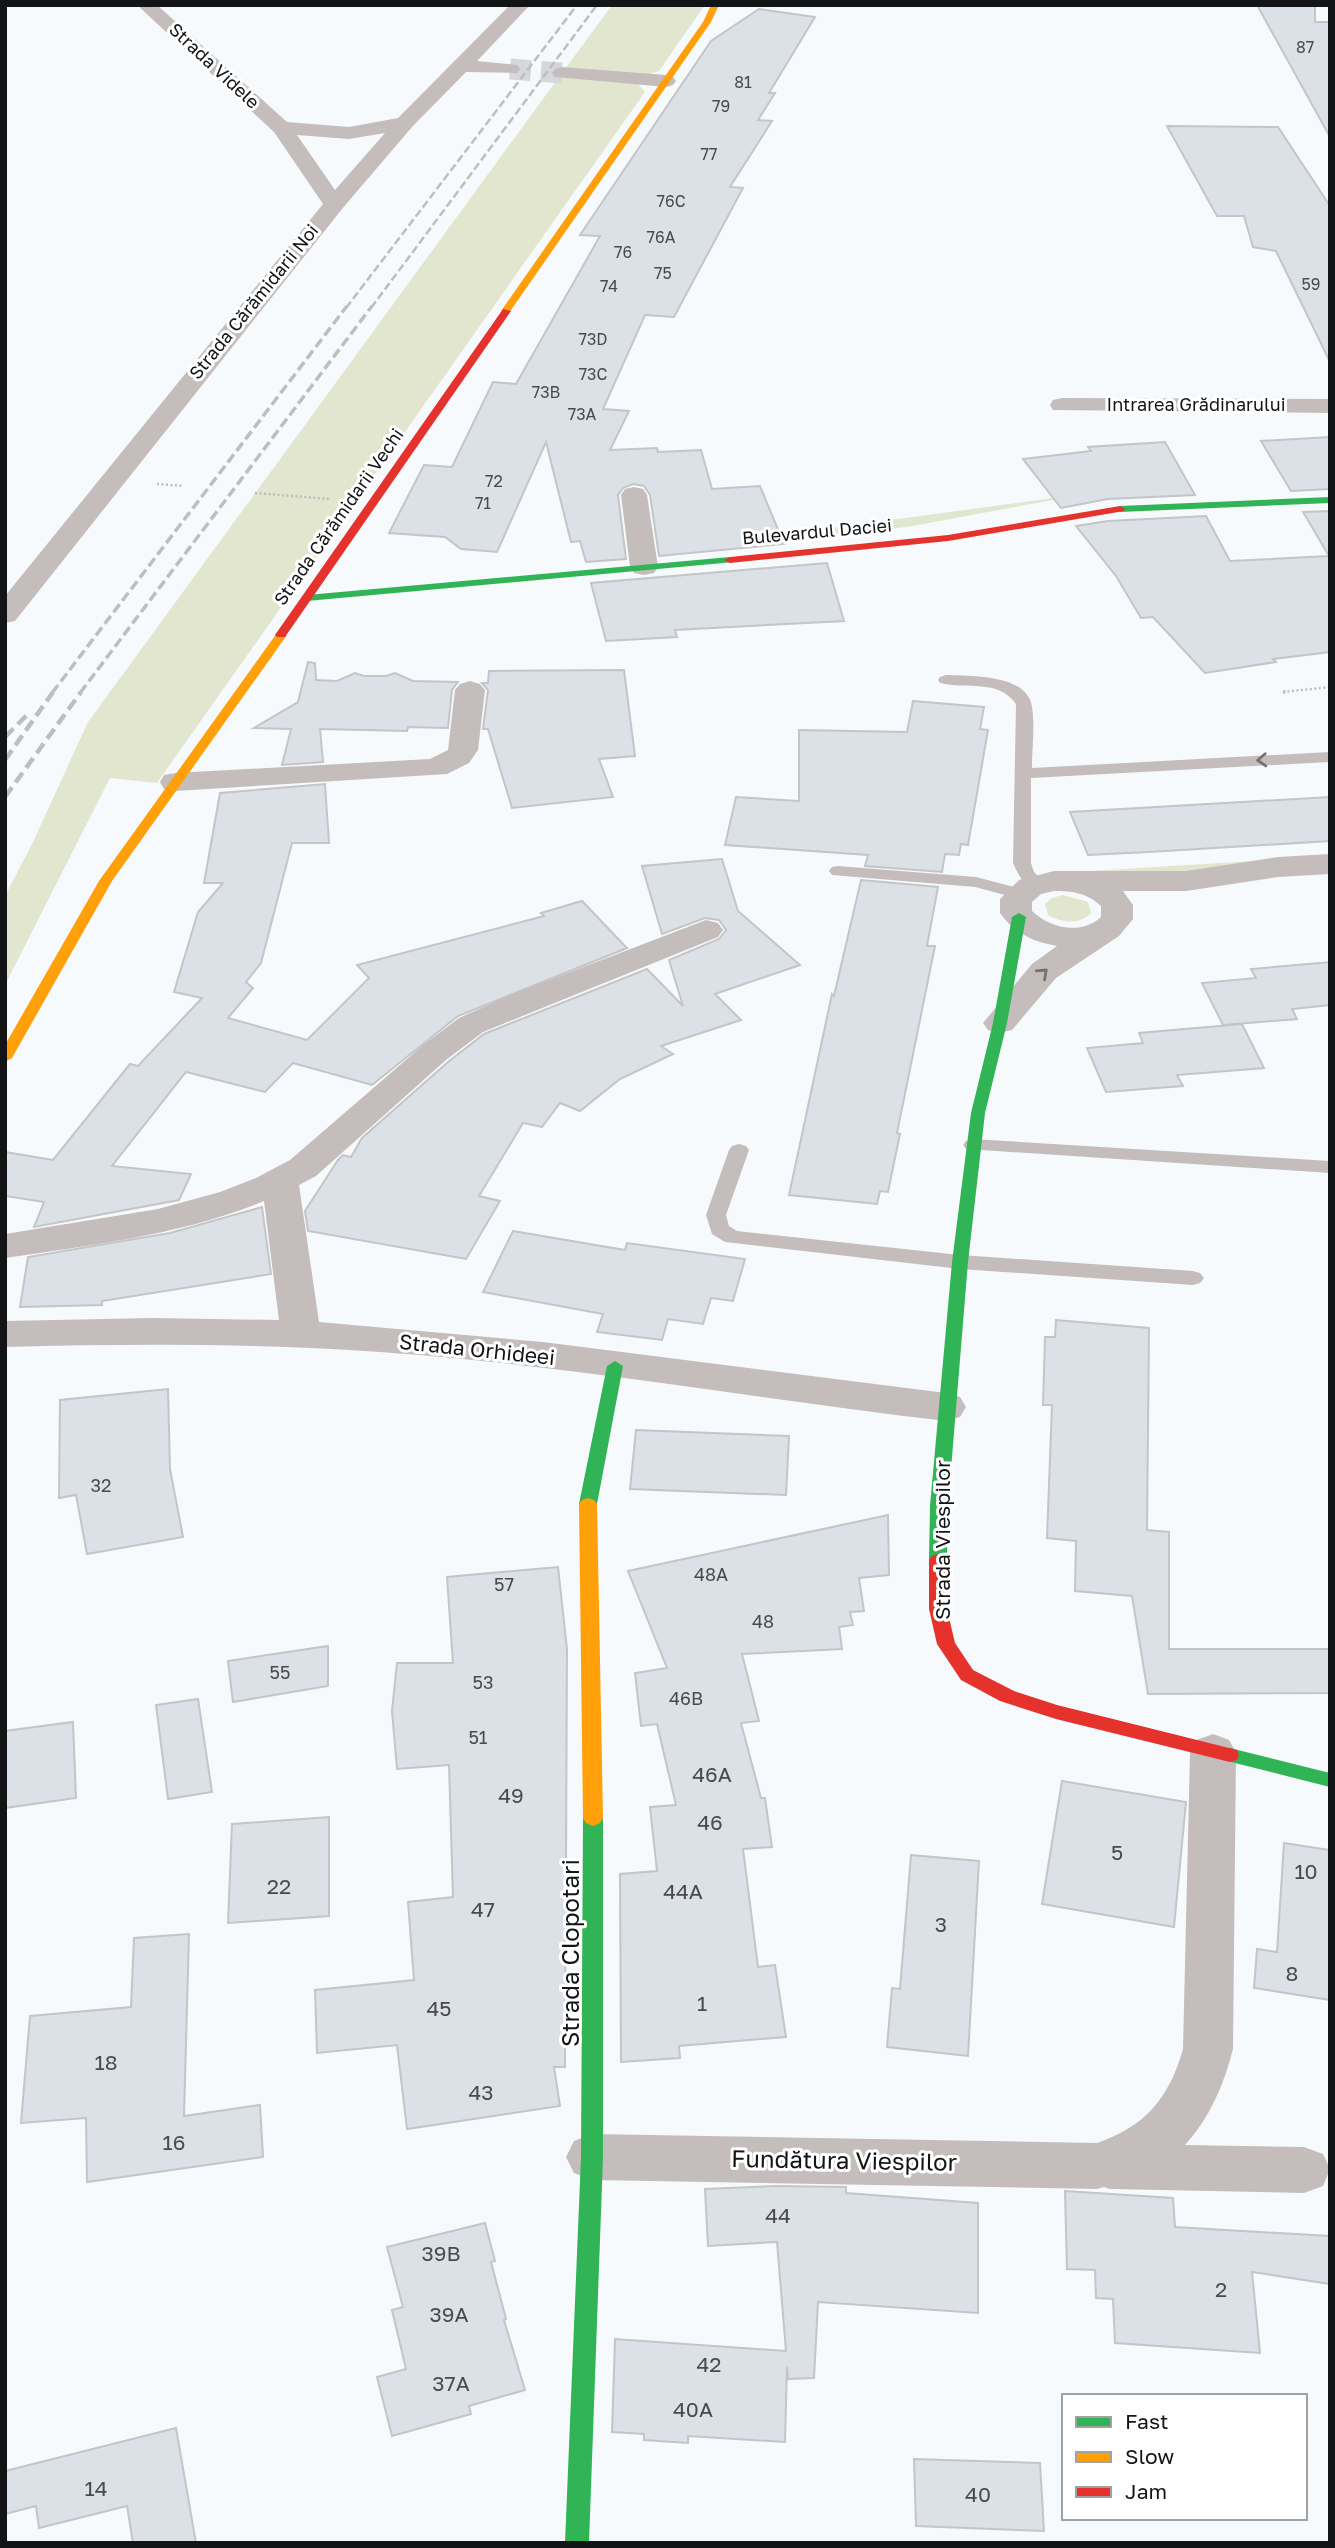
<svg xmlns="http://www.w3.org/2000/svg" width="1335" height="2548" viewBox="0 0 1335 2548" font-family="'Golos Text',sans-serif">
<rect width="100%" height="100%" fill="#f7fafd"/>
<g fill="#e3e6cf">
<path d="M612,5H705L659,71L650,74L565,69Z"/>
<path d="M559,77L638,84L645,92L157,783L110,778L5,985V896L33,842L88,722Z"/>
<path d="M1091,493L907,527L675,549Z"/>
<path d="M1268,860L1192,873L1091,871Z"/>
<path d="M1063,895L1088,902L1091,913C1080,925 1062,923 1048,915L1045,904L1052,898Z"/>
</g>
<g fill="#dce1e7" stroke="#c3c5c7" stroke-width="2">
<path d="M1257,5H1315V22H1330V137Z"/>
<path d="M759,9L815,17L769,93H775L758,120L772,121L730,187L743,188L674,317L645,315L603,409L629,411L610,450L657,448L658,452L701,450L712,489L760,486L784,544L659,556L650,495L644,486L633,484L623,488L618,495L626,559L586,562L580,541L571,542L546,442L497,552L461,549L445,537L389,533L424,465L452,467L493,382L516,384L600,236L580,235L711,41Z"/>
<path d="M1167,126L1278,127L1330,206V362L1276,251L1253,247L1244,216H1217Z"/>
<path d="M1330,437V489L1291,491L1261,441Z"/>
<path d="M1165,442L1195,495L1108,499L1061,508L1023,459L1091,451L1088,447Z"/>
<path d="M1330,511V652L1273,659L1276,662L1205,673L1153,617L1141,618L1116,576L1076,526L1108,521L1206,516L1230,561L1329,556L1303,512Z"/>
<path d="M827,563L844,621L675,630L677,637L606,641L591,583Z"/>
<path d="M308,662L315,663L316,680L337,681L355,673L364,676H386L395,673L413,681L458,682L452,690L448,728L408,727L407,731L320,729L323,762L282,765L291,729L254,728L298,702Z"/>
<path d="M624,670L635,756L599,759L613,797L512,808L488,729H483L488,690L482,683H488L489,671Z"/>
<path d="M913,701L984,707L980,729L988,730L968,845L961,844L959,855L945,854L942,872L865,866L868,855L725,845L736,797L799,801V730L907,732Z"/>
<path d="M325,784L329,843H292L261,963L246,982L253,988L228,1018L307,1040L369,978L357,965L544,916L541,913L582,901L627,948L458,1016L372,1085L293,1063L265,1092L186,1072L112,1166L191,1174L179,1200L34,1227L44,1202L5,1196V1152L53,1160L130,1064L138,1066L202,998L174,992L198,912L223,883H204L220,793Z"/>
<path d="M1330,797V841L1149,852L1088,855L1070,812Z"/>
<path d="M722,859L738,911L800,965L715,994L741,1020L661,1046L673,1054L620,1079L580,1111L560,1103L542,1127L523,1123L479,1196L500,1201L466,1259L308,1231L305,1211L338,1160L343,1155L351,1157L362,1138L448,1062L484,1034L647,969L683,1006L669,960L719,939L726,930L719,920L705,918L662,934L642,866Z"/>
<path d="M861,880L938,887L927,946H935L897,1133L900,1134L888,1192L880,1191L877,1204L789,1195L832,994L834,996Z"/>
<path d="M1330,962V1005L1292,1009L1297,1019L1223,1025L1202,983L1256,978L1251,969Z"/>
<path d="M1242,1024L1264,1068L1177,1075L1183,1086L1106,1092L1087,1048L1143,1043L1139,1033Z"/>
<path d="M262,1207L271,1274L102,1301V1305L20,1307L28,1257L170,1233Z"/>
<path d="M513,1231L625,1250L627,1243L745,1259L733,1301L711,1298L703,1324L668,1319L662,1340L597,1332L603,1314L483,1292Z"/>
<path d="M1056,1320L1149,1328L1147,1530L1169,1532V1649H1330V1693L1148,1694L1132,1596L1075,1591L1076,1541L1047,1538L1052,1405H1043L1045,1337H1055Z"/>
<path d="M168,1389L170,1469L183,1537L87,1554L76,1495L59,1498L60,1400Z"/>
<path d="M636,1430L789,1436L786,1495L630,1489Z"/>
<path d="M888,1515L889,1575L859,1578L864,1611L850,1612L853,1625L839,1627L842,1649L742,1654L759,1721L741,1723L761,1798H765L772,1847L743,1849L758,1967L775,1965L786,2037L679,2046L680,2058L621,2062L620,1874L657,1871L650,1807L676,1805L657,1724L641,1726L635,1673L667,1668L628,1571Z"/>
<path d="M558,1567L567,1649L565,2067H554L560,2106L407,2129L397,2045L317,2053L315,1990L414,1980L408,1902L453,1897L449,1765L397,1769L392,1711L397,1663H453L447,1577Z"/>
<path d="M328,1646V1686L233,1702L228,1661Z"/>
<path d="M198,1699L212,1792L168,1799L156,1705Z"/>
<path d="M73,1722L76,1798L5,1808V1731Z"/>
<path d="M1062,1781L1186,1802L1174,1927L1042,1904Z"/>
<path d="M329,1817V1916L228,1923L232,1824Z"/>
<path d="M1284,1843L1330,1850V2000L1254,1988L1257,1949L1277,1952Z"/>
<path d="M911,1855L979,1861L968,2056L887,2047L892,1988L900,1989Z"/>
<path d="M189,1934L184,2116L260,2105L263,2157L87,2182L86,2118L21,2123L30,2016L131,2007L134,1938Z"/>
<path d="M776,2186L846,2187V2193L978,2203V2313L818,2302L814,2378L788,2379L787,2367L785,2442L688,2436V2443L644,2440V2434L612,2432L615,2339L786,2351L777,2242L708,2246L705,2189Z"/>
<path d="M1065,2191L1173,2198L1175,2227L1330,2236V2284L1252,2272L1260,2353L1115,2343L1113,2299L1096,2298L1095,2270L1067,2269Z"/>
<path d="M485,2223L495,2261L491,2262L506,2319L504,2320L525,2390L469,2406L471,2414L392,2436L377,2377L406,2369L392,2310L403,2307L387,2247Z"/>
<path d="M176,2428L196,2543H133L127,2506L39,2528L36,2506L5,2514V2471Z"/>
<path d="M914,2459L1040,2463L1044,2531L916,2526Z"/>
</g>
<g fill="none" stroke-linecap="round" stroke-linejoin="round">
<path stroke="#d5d8da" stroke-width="21" stroke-dasharray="21 10" stroke-linecap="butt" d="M510,69L562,73"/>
<g stroke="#bfbcbc" stroke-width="2.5" stroke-dasharray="2 2.5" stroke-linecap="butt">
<path d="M157,484L184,486"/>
<path d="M255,493L330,499"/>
<path d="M1283,692L1330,687"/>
</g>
<path stroke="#bfbcbc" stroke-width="3.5" stroke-dasharray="2.5 4.5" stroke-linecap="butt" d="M1283,692H1287"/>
<g fill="#c4bdbc" fill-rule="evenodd">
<path d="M946,675C970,676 1028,674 1032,707C1035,726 1032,748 1032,768L1330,752V762L1031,778V863L1034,872L1046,884L1037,889C1024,886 1018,875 1013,863L1016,704C998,678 966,690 940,683L938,680L940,677Z"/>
<path d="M838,866L976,877L1026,890L1029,894L1020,899L975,887L832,875L829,871L832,867Z"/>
<path d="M973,1139L1330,1161V1173L966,1149L963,1145L966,1141Z"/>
<path d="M739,1144L746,1146L749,1150L726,1215L729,1226L737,1231L960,1255L1193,1271L1200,1273L1204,1278L1200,1283L1193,1285L960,1269L725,1242L712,1234L706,1215L729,1150L732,1146Z"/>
</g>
<g fill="#c4bdbc" fill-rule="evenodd">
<path d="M137,5H157L287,122L349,127L398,118L510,5H530L477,61L517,65L520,69L517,73L466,72L412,127L342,209L15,621L5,623V596L323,204L274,132ZM385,133L335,190L297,135L349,139Z"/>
<path d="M562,67L666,75L673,77L676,81L673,85L666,87L555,77L552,73L555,69Z"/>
<path d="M1062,398L1330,399V413L1053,410L1050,405L1053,400Z"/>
<path d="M634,487L643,489L647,495L658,567L654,573L644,575L634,573L630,567L621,495L625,489Z"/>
<path d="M470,681L480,684L485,690L478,750L469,763L447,774L175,791L164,789L160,782L164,775L175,773L430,759L448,750L455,690L460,684Z"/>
<path d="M1330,854V874L1278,877L1186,891H1123L1133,905V919L1119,936L1056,978L1012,1030L1000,1033L988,1030L983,1023L1032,964L1057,946C1033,942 1014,933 1000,913V899L1019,880L1054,871H1186L1278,857ZM1054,891C1073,891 1087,893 1101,906V917C1081,935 1051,929 1032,911V902L1041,894Z"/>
<path d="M706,920L718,923L723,930L718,937L483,1032L446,1060L316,1176L299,1185L319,1322L543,1342L946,1393L960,1397L966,1407L960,1417L946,1421C757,1399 569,1365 380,1352C255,1343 130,1344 5,1347V1321L153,1318L279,1320L264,1201C182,1235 92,1245 5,1258V1234L158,1209L220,1192L256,1178L290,1160L422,1046L459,1018L513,994Z"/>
<path d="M1213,1734L1229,1740L1236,1752L1233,2049C1224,2084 1210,2118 1185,2145L1304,2147L1323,2154L1330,2169L1323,2186L1304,2193L1110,2189L1104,2187L1097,2189L592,2180L574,2173L566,2157L574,2141L592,2134L1097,2143C1146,2126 1169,2098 1183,2049L1190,1752L1197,1740Z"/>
</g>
<g fill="#30b455" fill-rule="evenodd">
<path d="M1330,497V503L1120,512L1115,509L1120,506Z"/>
<path d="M730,557L734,558V562L307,601L301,598L307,595Z"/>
<path d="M1019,913L1026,917L1007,1023L985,1113L968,1262L948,1506L947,1560L944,1564H932L929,1560L930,1506L952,1262L971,1113L993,1023L1012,917Z"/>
<path d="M615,1361L623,1366L597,1504L594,1508H582L579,1504L607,1366Z"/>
<path d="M1230,1748L1330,1773V1787L1223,1760L1221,1755L1223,1750Z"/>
<path d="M593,1810L600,1813L603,1818V2157L589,2543H565L581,2157L583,1818L586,1813Z"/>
</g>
<g fill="#ff9f0a" fill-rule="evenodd">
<path d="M711,5H719L711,22L509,313H503L501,311L703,22Z"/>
<path d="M281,631L287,635L112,881L12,1058L5,1062V1045L99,881L277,633Z"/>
<path d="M588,1498L594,1500L597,1504L603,1818L600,1823L593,1826L586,1823L583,1818L579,1504L582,1500Z"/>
</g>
<g fill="#e5322d" fill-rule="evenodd">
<path d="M503,309L511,311L285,637H277L275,635Z"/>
<path d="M1120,506L1125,509L1124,511L948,541L730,563L724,560L730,557L948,535Z"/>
<path d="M938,1554L944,1556L947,1560V1609L955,1643L973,1670L1014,1691L1057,1705L1237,1750L1239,1755L1237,1760L1230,1762L1056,1719L1000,1701L961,1680L937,1644L929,1609V1560L932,1556Z"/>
</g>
<g stroke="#bfbdbd" stroke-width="2.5" stroke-dasharray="8 3.5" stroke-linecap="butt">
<path d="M346,308L577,5"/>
<path d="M371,308L597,5"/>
</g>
<g stroke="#bfbdbd" stroke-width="3.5" stroke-dasharray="10 4.5" stroke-linecap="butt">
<path d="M52,693L347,306"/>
<path d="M80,693L372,306"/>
</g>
<g stroke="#bfbdbd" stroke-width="4.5" stroke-dasharray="12 6" stroke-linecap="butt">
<path d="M5,737L30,712"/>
<path d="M5,760L53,692"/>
<path d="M5,797L81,692"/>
</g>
</g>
<defs><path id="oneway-chevron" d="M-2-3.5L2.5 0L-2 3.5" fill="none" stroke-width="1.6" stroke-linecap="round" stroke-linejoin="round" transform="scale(1.75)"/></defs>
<g stroke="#747171">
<use href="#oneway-chevron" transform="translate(1262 760) rotate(177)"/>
<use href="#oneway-chevron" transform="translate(1043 973) rotate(-43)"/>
</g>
<g text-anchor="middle" stroke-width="6" stroke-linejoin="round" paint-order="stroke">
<g font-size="16" fill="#484a4e">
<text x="1305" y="53">87</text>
<text x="743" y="88">81</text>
<text x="721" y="112">79</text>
<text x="709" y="160">77</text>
<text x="671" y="207">76C</text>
<text x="661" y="243">76A</text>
<text x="623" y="258">76</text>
<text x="663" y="279">75</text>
<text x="1311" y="290">59</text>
<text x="609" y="292">74</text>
<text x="593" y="345">73D</text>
<text x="593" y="380">73C</text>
<text x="546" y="398">73B</text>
<text x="582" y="420">73A</text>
<text x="494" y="487">72</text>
<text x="483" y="509">71</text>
</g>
<g font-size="18" fill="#121416" stroke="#fff">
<text transform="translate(214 66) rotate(43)" y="6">Strada Videle</text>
<text transform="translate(254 302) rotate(-51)" y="6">Strada Cărămidarii Noi</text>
<text x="1196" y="411">Intrarea Grădinarului</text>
<text transform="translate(339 517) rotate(-55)" y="6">Strada Cărămidarii Vechi</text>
<text transform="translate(817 532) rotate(-5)" y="6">Bulevardul Daciei</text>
</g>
<g font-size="18" fill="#484a4e">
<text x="101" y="1492">32</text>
<text x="711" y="1581">48A</text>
<text x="504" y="1591">57</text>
<text x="763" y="1628">48</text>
<text x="280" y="1679">55</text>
<text x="483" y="1689">53</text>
<text x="686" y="1705">46B</text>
<text x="478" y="1744">51</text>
</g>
<g font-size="21" fill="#121416" stroke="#fff">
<text transform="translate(477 1350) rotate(6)" y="7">Strada Orhideei</text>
<text transform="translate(943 1540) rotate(-90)" y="7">Strada Viespilor</text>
</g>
<g font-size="21" fill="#484a4e">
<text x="712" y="1782">46A</text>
<text x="511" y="1803">49</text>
<text x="710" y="1830">46</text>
<text x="1117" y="1860">5</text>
<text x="1306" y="1879">10</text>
<text x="279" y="1894">22</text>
<text x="683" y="1899">44A</text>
<text x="483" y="1917">47</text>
<text x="941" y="1932">3</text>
<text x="1292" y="1981">8</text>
<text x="702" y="2011">1</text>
<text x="439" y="2016">45</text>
<text x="106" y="2070">18</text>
<text x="481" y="2100">43</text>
<text x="174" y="2150">16</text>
<text x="778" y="2223">44</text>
<text x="441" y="2261">39B</text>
<text x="1221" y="2297">2</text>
<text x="449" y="2322">39A</text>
<text x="709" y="2372">42</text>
<text x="451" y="2391">37A</text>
<text x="693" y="2417">40A</text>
<text x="96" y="2496">14</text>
<text x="978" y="2502">40</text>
</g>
<g font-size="24" fill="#121416" stroke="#fff">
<text transform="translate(571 1953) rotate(-90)" y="8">Strada Clopotari</text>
<text transform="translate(844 2161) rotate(1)" y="8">Fundătura Viespilor</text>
</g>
</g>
<rect width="1335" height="2548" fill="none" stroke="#121416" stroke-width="14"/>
<rect x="1062" y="2394" width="245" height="126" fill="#ffffff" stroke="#a0a1a2" stroke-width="2"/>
<rect x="1076" y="2417" width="35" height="10" fill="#30b455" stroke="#a0a1a2" stroke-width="2"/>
<text x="1125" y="2429" font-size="21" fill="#121416">Fast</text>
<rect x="1076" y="2452" width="35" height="10" fill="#ff9f0a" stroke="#a0a1a2" stroke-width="2"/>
<text x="1125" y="2464" font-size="21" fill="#121416">Slow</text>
<rect x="1076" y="2487" width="35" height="10" fill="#e5322d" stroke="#a0a1a2" stroke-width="2"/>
<text x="1125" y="2499" font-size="21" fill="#121416">Jam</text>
</svg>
